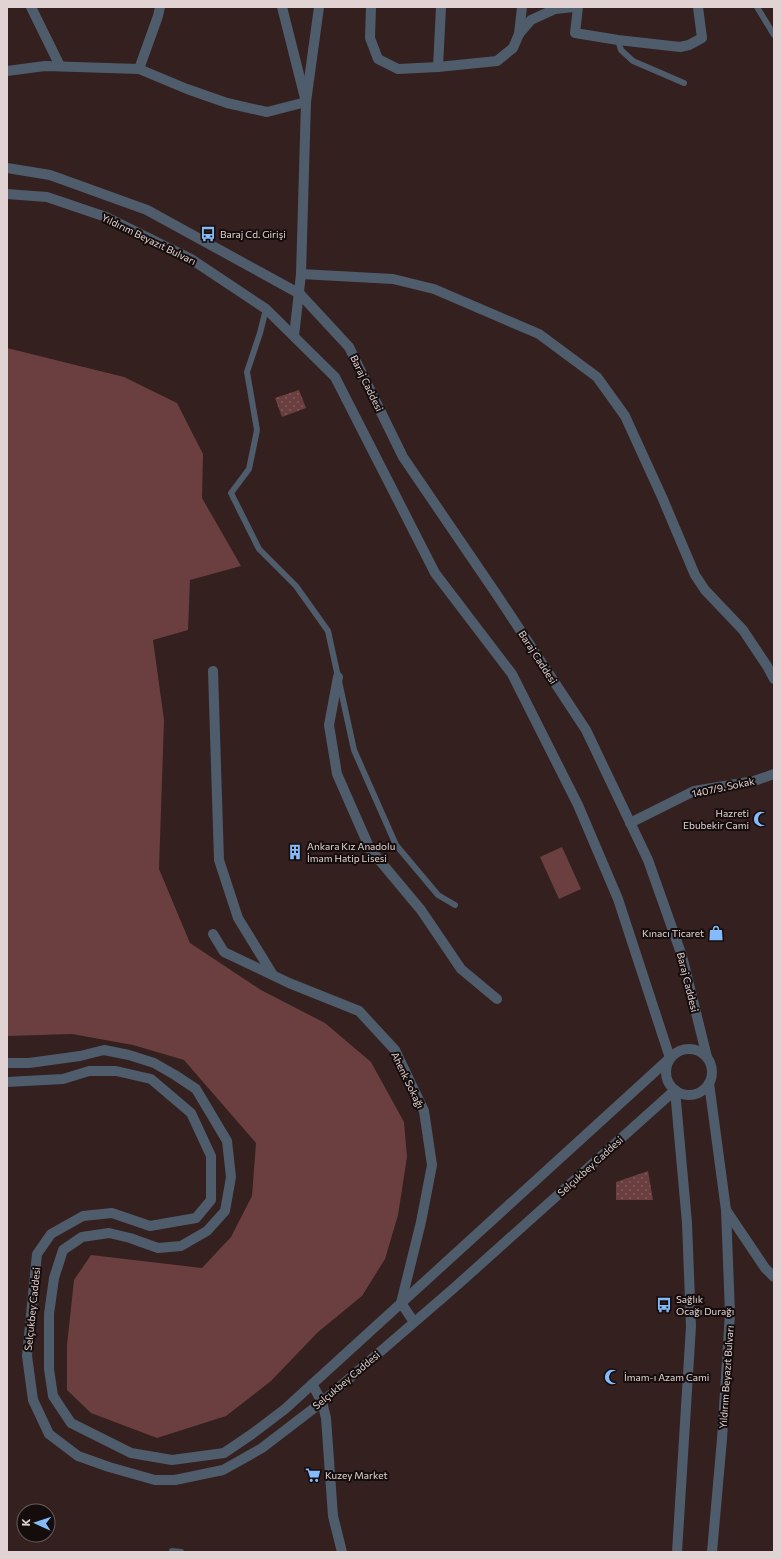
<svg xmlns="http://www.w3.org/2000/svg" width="781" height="1559" viewBox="0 0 781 1559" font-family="Commissioner,sans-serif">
<defs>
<pattern id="park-dots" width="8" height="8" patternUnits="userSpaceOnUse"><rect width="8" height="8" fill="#6b3f3f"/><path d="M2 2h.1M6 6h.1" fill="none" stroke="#805a5a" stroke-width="1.8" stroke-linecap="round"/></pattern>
</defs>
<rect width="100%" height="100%" fill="#33201f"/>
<g fill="#6b3f3f">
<path d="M7,348L124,377L177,403L203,454L202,498L241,566L190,580L188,630L153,640L164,720L159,869L190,943L261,990L325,1023L371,1062L404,1122L407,1157L398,1215L385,1259L362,1296L318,1332L271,1381L226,1416L157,1438L91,1413L67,1390V1345L74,1280L91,1255L202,1268L231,1237L252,1196L256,1143L184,1060L133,1045L72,1034L7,1036Z"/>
<path d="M562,847L581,889L559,899L540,857Z"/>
</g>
<g fill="url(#park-dots)">
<path d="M299,390L306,408L282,417L275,398Z"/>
<path d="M648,1171L653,1200H616V1182Z"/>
</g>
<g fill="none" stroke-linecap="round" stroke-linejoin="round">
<g stroke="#4f5c6b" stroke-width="6">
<path d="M757,7L774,35"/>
<path d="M618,40L621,50L633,61L684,83"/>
<path d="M266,309L260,333L247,372L257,430L249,469L231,493L259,549L296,586L328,631L354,750L396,845L438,895L455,905"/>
<path d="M172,1551L181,1552"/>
</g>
<g stroke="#4f5c6b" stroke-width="10">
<path d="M371,7L370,38L378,59L398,69L438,67L497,61L513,48L519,34L522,7"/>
<path d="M578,7L575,33L618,40L680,47L689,45L702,38L698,7"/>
<path d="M519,34L531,20L555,9L574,7"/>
<path d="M438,67L441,7"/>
<path d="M7,168L50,175L147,210L300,294L349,347L403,457L497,595L586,730L648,860L682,956L707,1057"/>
<path d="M7,194L47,197L106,217L191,259L266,309L335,377L435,573L512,674L578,805L618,899L670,1058"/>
<path d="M301,274L393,279L434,289L539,334L597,377L625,416L662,497L695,575L705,590L743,630L767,666L774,679"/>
<path d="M213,671L219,860L238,918L273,975"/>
<path d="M338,677L329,725L337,774L370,849L421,910L461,969L497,999"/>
<path d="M630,823L694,791L754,781L774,774"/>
<path d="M213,934L224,952L289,983L359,1011L395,1050L424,1111L432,1165L421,1222L401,1303L414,1322"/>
<circle cx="689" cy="1072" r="23"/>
<path d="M709,1083L726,1210L730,1313L722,1439L712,1552"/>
<path d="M675,1090L687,1223L691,1326L677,1552"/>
<path d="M312,1384L322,1402L326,1418L333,1516L342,1552"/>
</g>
<g stroke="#4f5c6b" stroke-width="10">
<path d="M31,7L60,66"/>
<path d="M139,69L158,16L160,7"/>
<path d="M7,71L45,66L139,69L187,89L227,103L267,112L306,102L282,7"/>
<path d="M294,336L301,274L306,102L319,7"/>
<path d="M7,1063H29L80,1056L104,1050L129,1055L154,1063L175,1075L196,1089L227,1141L231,1177L225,1211L207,1231L181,1246L158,1248L130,1238L109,1233L82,1237L63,1250L54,1278L49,1314V1369L53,1396L71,1423L131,1453L172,1460L224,1453L252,1434L285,1409L670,1058"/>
<path d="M7,1082L63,1079L89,1071H116L151,1079L191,1113L211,1156V1200L196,1218L150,1226L112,1213L83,1216L51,1234L37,1254L27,1356L33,1400L49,1434L78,1456L109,1467L155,1480H175L223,1470L262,1448L322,1402L454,1288L675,1090"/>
<path d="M726,1210L765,1268L774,1277"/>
</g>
</g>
<defs>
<g id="bus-bare" transform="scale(1.2)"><path d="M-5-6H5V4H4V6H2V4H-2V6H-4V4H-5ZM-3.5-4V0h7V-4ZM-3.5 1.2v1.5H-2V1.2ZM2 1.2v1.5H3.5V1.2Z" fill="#84bcfb" stroke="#150c0c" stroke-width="2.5" paint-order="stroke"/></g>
<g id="mosque-bare" transform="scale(1.2)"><path d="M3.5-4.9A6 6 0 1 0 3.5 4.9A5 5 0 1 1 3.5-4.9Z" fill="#84bcfb" stroke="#150c0c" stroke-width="2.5" paint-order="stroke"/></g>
<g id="building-bare" transform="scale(1.2)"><path d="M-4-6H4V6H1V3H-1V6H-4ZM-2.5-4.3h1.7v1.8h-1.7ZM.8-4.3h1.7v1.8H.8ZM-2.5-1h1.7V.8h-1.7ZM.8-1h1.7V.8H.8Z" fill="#84bcfb" stroke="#150c0c" stroke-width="2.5" paint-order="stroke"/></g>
<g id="shop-bare" transform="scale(1.2)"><path d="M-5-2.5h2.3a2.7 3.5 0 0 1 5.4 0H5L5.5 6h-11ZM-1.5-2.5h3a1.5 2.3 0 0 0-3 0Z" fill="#84bcfb" stroke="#150c0c" stroke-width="2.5" paint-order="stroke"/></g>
<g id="supermarket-bare" transform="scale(1.2)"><path d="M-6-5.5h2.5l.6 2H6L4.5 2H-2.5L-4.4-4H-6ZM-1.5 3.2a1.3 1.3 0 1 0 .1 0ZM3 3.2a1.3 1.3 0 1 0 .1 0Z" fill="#84bcfb" stroke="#150c0c" stroke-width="2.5" paint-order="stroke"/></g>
</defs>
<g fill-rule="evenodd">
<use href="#bus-bare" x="208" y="234"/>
<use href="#mosque-bare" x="761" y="819"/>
<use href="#building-bare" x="295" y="852"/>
<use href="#shop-bare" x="716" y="933"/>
<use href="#bus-bare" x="664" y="1305"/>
<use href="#mosque-bare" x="612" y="1377"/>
<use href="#supermarket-bare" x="313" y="1475"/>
</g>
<g text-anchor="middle" stroke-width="4" stroke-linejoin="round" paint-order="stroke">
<g font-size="10" fill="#e1d3d3" stroke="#150c0c" text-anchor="start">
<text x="220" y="238">Baraj Cd. Girişi</text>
<text x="749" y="817" text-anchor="end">Hazreti<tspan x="749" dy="12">Ebubekir Cami</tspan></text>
<text x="307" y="850">Ankara Kız Anadolu<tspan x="307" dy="12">İmam Hatip Lisesi</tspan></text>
<text x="704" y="937" text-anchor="end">Kınacı Ticaret</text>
<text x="676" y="1303">Sağlık<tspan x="676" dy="12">Ocağı Durağı</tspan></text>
<text x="624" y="1381">İmam-ı Azam Cami</text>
<text x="325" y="1479">Kuzey Market</text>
</g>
<g font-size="10" fill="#e1d3d3" stroke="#150c0c">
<text transform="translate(149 239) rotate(26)" y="4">Yıldırım Beyazıt Bulvarı</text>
<text transform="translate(367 383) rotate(64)" y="4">Baraj Caddesi</text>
<text transform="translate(538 657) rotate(57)" y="4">Baraj Caddesi</text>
<text transform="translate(723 787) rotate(-12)" y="4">1407/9. Sokak</text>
<text transform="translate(688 982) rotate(76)" y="4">Baraj Caddesi</text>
<text transform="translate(408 1080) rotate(64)" y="4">Ahenk Sokağı</text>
<text transform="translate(590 1166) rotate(-42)" y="4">Selçukbey Caddesi</text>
<text transform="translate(32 1309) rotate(-84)" y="4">Selçukbey Caddesi</text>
<text transform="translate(726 1377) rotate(-86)" y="4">Yıldırım Beyazıt Bulvarı</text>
<text transform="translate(346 1380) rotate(-40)" y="4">Selçukbey Caddesi</text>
</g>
</g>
<rect width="781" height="1559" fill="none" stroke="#e1d3d3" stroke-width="16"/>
<g transform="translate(36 1523) rotate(273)"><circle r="19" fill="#150c0c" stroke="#675c5c"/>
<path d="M0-3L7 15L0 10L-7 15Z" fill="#84bcfb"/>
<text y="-6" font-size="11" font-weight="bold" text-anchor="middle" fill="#e1d3d3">K</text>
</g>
</svg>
